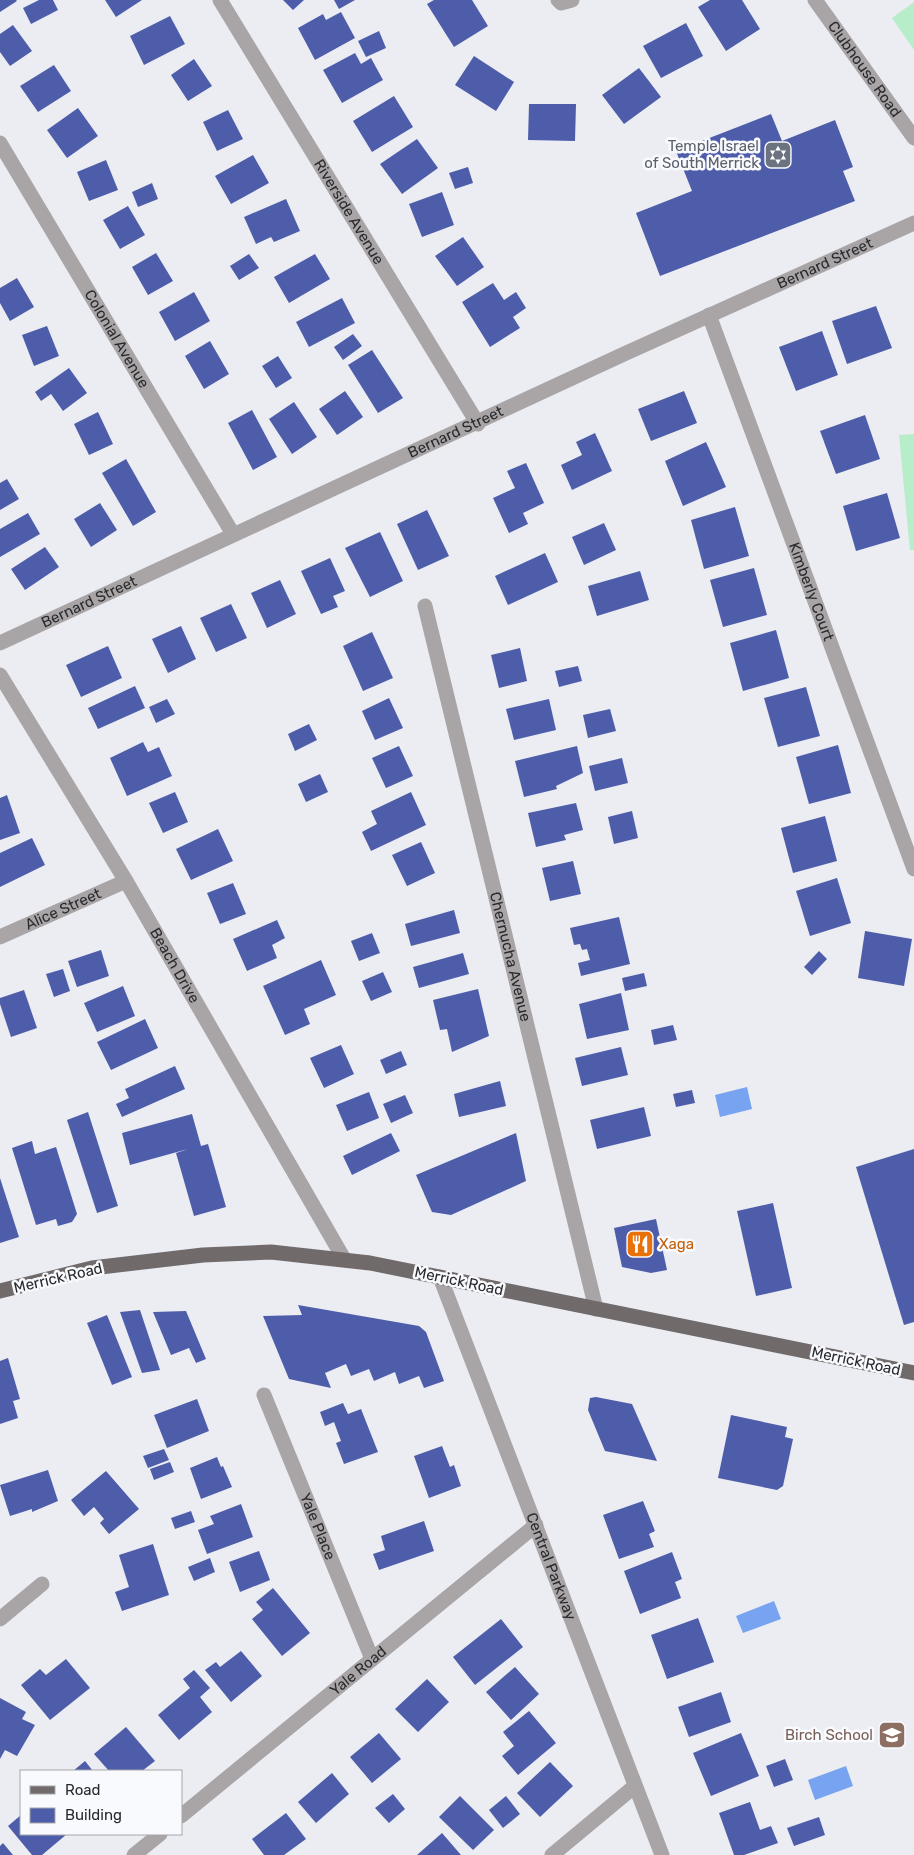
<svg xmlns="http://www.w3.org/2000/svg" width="914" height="1855" viewBox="0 0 914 1855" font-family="Rubik,sans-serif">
<rect width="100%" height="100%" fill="#ebedf3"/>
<g fill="#b7edc8">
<path d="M914,2V50L892,18Z"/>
<path d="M914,434V550H910L899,435Z"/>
</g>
<g fill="#77a3f0">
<path d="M747,1087L752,1109L720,1117L715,1095Z"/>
<path d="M774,1601L781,1619L743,1633L736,1616Z"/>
<path d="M846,1766L853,1786L815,1800L808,1780Z"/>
</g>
<g fill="#4e5daa">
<path d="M0,0H16L17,1L0,12Z"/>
<path d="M39,0H53L58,10L31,24L23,8Z"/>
<path d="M105,0H142L116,17Z"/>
<path d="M283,0H304L293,10Z"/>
<path d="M334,0H355L339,9Z"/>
<path d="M434,0H472L488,26L454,47L427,4Z"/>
<path d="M710,0H742L760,29L726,51L698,7Z"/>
<path d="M341,12L355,38L315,60L298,28L323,14L326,20Z"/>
<path d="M170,16L185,44L144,65L130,36Z"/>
<path d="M686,23L703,56L661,78L643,46Z"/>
<path d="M13,25L32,51L10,66L0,52V34Z"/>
<path d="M379,31L386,48L366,57L358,41Z"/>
<path d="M355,53L361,64L371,58L383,80L342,103L323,70Z"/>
<path d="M474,56L514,82L496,111L455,85Z"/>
<path d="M194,59L212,86L188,101L171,75Z"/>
<path d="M54,65L71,91L38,112L20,86Z"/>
<path d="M639,68L661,97L624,124L602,95Z"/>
<path d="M394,96L413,127L372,152L353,121Z"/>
<path d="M529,104H576L575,141L528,140Z"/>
<path d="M78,108L98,136L67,158L47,130Z"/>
<path d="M228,110L243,139L217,151L203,122Z"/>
<path d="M771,114L782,141L835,120L853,167L843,171L855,201L660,276L636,213L692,191L676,151Z"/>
<path d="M417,139L438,168L402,194L380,164Z"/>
<path d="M253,155L269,183L231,204L215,176Z"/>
<path d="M106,160L118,190L89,201L77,172Z"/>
<path d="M468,167L473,183L455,189L449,173Z"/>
<path d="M152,183L158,199L138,207L132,192Z"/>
<path d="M442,192L454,225L422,237L409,204Z"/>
<path d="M286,199L300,231L274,242L271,237L256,244L244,217Z"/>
<path d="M128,206L145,235L120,249L103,220Z"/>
<path d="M463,237L484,267L457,286L435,256Z"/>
<path d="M156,253L173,281L148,295L132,267Z"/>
<path d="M249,254L259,268L239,280L230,266Z"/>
<path d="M315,254L330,279L289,303L274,277Z"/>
<path d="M17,278L34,307L10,321L0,303V288Z"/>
<path d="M493,283L504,300L516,292L526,308L513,317L520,328L490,347L462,302Z"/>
<path d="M194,292L210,321L175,341L159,312Z"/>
<path d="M342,298L355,323L309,347L296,322Z"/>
<path d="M876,306L892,348L847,364L832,321Z"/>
<path d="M47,326L59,356L34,366L22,335Z"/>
<path d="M822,331L838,375L796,391L779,347Z"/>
<path d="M353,334L362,346L343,360L334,347Z"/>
<path d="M210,341L229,374L204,389L185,356Z"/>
<path d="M372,350L403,398L378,413L348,365Z"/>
<path d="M278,356L292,378L276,388L262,366Z"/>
<path d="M69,368L87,393L63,411L51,394L41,401L35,392Z"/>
<path d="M345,391L363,417L337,435L319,409Z"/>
<path d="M684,391L697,423L651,441L638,409Z"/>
<path d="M294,402L317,437L292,454L269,419Z"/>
<path d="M252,410L277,457L253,470L228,423Z"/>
<path d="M98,412L113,444L89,455L74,424Z"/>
<path d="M865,415L880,459L836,474L820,431Z"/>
<path d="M595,433L612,471L572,490L561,465L582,455L576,442Z"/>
<path d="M706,442L726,487L683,506L665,461Z"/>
<path d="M126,459L156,512L133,526L102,473Z"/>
<path d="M526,463L544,503L523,513L528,524L509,533L493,498L515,488L507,471Z"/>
<path d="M7,479L19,499L0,510V483Z"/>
<path d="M887,493L900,538L856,551L843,506Z"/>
<path d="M100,503L117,530L91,547L74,519Z"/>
<path d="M735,507L749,556L704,569L691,520Z"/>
<path d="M427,510L449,556L418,570L397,524Z"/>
<path d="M28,513L40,534L0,557V529Z"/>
<path d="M604,523L616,550L584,565L572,537Z"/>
<path d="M380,532L403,581L370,597L345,548Z"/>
<path d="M45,547L59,567L25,590L11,569Z"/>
<path d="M545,553L558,582L508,605L495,576Z"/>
<path d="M330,558L345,591L333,596L338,607L321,614L301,571Z"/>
<path d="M754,568L767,615L723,627L710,580Z"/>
<path d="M640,571L649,600L597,616L588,586Z"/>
<path d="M280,580L296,614L267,628L251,593Z"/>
<path d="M231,604L247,638L216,652L200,618Z"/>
<path d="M181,626L196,659L168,673L152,639Z"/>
<path d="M776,630L789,678L743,691L730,643Z"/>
<path d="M372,632L393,678L363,691L343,646Z"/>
<path d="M108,646L122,678L81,697L66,665Z"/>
<path d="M520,648L527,681L499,688L491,655Z"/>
<path d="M578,666L582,681L559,687L555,671Z"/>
<path d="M135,686L145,708L98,729L88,708Z"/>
<path d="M806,687L820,736L778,747L764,698Z"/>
<path d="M389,698L403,728L375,740L362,711Z"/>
<path d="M167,699L175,714L156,723L149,707Z"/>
<path d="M549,699L556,730L514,740L506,709Z"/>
<path d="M610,709L616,731L588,738L583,715Z"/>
<path d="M309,724L317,740L295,751L288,734Z"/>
<path d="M143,742L148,752L159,747L172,776L127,796L110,758Z"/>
<path d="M838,745L851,793L809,804L796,757Z"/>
<path d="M399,746L413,776L386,788L372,758Z"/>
<path d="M577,746L583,773L556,786L557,789L524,797L515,761Z"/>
<path d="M622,758L628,783L595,791L589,766Z"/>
<path d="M320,774L328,792L306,802L298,784Z"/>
<path d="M175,792L188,822L163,833L149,803Z"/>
<path d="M411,792L426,825L371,851L362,832L377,824L371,811Z"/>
<path d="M7,795L20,833L0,840V798Z"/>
<path d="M576,803L583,830L564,835L566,840L536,847L528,813Z"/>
<path d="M632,811L638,838L614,844L608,817Z"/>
<path d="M825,816L837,861L793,873L781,828Z"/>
<path d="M218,829L233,861L191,880L176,849Z"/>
<path d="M32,838L45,865L0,887V853Z"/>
<path d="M421,842L435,873L407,886L392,855Z"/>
<path d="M573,861L581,894L550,901L542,868Z"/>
<path d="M837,878L851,923L810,936L796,891Z"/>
<path d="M233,883L246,914L220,924L207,893Z"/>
<path d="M454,910L460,933L411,946L405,924Z"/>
<path d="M619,917L630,964L581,976L578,963L590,960L587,949L582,950L580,944L574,945L570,928Z"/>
<path d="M277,920L285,938L272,945L277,958L247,971L233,939Z"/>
<path d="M865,931L912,939L904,986L858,978Z"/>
<path d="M372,933L380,953L359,961L351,941Z"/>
<path d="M101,950L109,976L77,987L68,961Z"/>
<path d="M819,951L827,959L812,975L804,967Z"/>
<path d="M463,953L469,974L419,988L413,967Z"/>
<path d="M321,960L336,995L304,1009L310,1024L285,1035L263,986Z"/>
<path d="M63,969L70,991L54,997L46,974Z"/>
<path d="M383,972L392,992L371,1001L362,981Z"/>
<path d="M644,973L647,986L625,991L622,978Z"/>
<path d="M123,986L135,1016L97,1032L84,1003Z"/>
<path d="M478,989L489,1036L452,1052L447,1029L440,1030L433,1000Z"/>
<path d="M24,990L37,1028L11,1037L0,1004V998Z"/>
<path d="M621,993L629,1030L587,1039L579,1004Z"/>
<path d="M145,1019L158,1048L111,1070L97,1042Z"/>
<path d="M673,1025L677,1040L654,1045L651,1030Z"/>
<path d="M341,1045L354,1074L324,1088L310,1058Z"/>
<path d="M621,1047L628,1075L582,1086L575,1058Z"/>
<path d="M401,1051L407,1065L386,1074L380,1060Z"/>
<path d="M175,1066L185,1089L122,1117L116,1104L129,1098L125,1089Z"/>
<path d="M500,1081L506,1106L459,1117L454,1094Z"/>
<path d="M692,1090L695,1103L676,1107L673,1094Z"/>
<path d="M369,1092L379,1118L347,1131L336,1105Z"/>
<path d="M405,1095L413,1113L391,1123L383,1104Z"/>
<path d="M644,1107L651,1136L597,1149L590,1120Z"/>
<path d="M88,1112L118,1206L97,1213L67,1120Z"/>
<path d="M192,1114L201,1146L208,1144L226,1207L194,1216L176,1153L188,1149L130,1165L122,1133Z"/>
<path d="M391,1133L400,1151L352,1175L343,1156Z"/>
<path d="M516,1133L526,1181L451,1215L432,1212L416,1175Z"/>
<path d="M32,1141L35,1154L56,1147L77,1214L72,1222L58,1226L56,1219L36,1225L12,1148Z"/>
<path d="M914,1149V1322L904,1325L856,1167Z"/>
<path d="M0,1178L19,1237L0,1243Z"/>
<path d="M773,1203L792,1288L756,1296L737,1211Z"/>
<path d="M656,1219L667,1270L651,1273L622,1267L614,1228Z"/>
<path d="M298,1305L419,1326L426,1332L444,1381L424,1388L419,1376L399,1384L395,1372L374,1381L369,1369L351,1376L346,1364L325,1373L331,1388L289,1379L263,1316L302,1315Z"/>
<path d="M140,1310L160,1370L142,1373L120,1312Z"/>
<path d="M186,1311L206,1359L196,1363L189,1348L171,1355L153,1312Z"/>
<path d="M107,1315L132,1377L112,1385L87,1323Z"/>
<path d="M8,1358L20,1399L13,1401L18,1418L0,1424V1361Z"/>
<path d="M596,1397L632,1404L657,1461L605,1451L588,1410L590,1398Z"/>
<path d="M197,1399L209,1431L167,1448L154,1415Z"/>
<path d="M343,1403L348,1414L361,1409L378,1452L344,1464L336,1443L341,1441L334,1422L325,1426L320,1412Z"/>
<path d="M731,1415L787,1427L785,1437L793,1439L783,1486L777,1490L718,1478Z"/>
<path d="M442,1446L450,1467L454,1465L461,1486L429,1498L414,1456Z"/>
<path d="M164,1449L169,1460L148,1468L143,1456Z"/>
<path d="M217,1457L221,1467L223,1466L232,1487L201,1499L190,1468Z"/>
<path d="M170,1462L174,1472L154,1480L150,1469Z"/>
<path d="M48,1470L58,1501L32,1512V1509L10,1516L0,1485Z"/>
<path d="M106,1471L139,1509L109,1534L100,1523L104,1519L94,1507L84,1516L71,1500Z"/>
<path d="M643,1501L655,1531L649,1534L654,1547L619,1559L603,1515Z"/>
<path d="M241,1504L253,1537L207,1554L198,1530L214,1524L210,1516Z"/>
<path d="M191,1511L195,1522L175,1529L171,1518Z"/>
<path d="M424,1521L434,1551L379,1570L373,1554L385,1550L381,1536Z"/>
<path d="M153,1544L169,1595L122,1611L115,1592L129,1587L119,1555Z"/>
<path d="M259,1551L270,1580L240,1592L229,1562Z"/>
<path d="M672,1552L682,1579L675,1582L681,1598L640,1614L624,1571Z"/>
<path d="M210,1558L215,1572L194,1581L188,1567Z"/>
<path d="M273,1588L310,1633L282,1656L252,1619L263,1610L256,1602Z"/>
<path d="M698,1618L714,1662L667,1679L651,1635Z"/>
<path d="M501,1619L523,1647L475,1685L453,1657Z"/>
<path d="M241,1651L262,1676L231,1702L205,1670L216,1662L220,1667Z"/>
<path d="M66,1659L90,1688L50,1720L21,1685L40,1669L46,1675Z"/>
<path d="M515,1667L539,1694L511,1720L486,1692Z"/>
<path d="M194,1670L210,1688L200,1697L212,1712L179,1740L158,1715L190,1688L183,1679Z"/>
<path d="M427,1679L449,1702L418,1732L395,1709Z"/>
<path d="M721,1692L731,1722L689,1737L678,1707Z"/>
<path d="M0,1698L26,1712L22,1719L35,1725L17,1756L5,1750L0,1759Z"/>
<path d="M529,1711L556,1743L518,1775L502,1756L514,1746L503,1732Z"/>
<path d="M126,1727L155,1761L142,1771H109L94,1754Z"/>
<path d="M379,1733L401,1759L372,1783L350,1757Z"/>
<path d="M741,1733L759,1776L711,1796L693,1753Z"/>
<path d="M785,1759L793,1780L774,1787L766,1766Z"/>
<path d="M85,1761L93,1771H73Z"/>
<path d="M550,1762L573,1786L540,1817L517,1793Z"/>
<path d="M332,1773L349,1794L316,1823L298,1802Z"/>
<path d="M393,1794L405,1809L389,1823L375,1808Z"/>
<path d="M460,1796L494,1830L473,1850L439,1817Z"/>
<path d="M506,1796L520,1814L503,1828L489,1810Z"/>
<path d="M750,1802L760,1830L771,1826L778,1843L744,1855H734L719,1813Z"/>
<path d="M286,1813L306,1839L284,1855H264L252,1839Z"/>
<path d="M21,1815V1834H67L42,1855H32L8,1826Z"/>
<path d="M819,1817L825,1835L794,1846L787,1828Z"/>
<path d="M442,1833L461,1855H417Z"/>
<path d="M3,1843L13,1855H0V1846Z"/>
</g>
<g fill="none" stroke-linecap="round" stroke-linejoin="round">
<g stroke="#a9a5a6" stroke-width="15">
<path id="s1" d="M220,0L478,424"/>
<path d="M558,0L561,3L572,0"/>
<path id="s2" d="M815,0L914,138"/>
<path id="s3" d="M0,143L233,534"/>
<path id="s4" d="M709,315L914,869"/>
<path id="s5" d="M425,606L596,1309"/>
<path id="s6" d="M0,643L624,354L914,223"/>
<path id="s7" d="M0,675L126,881L344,1259"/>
<path id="s8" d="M0,937L126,881"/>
<path id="s9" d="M440,1277L662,1855"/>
<path id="s10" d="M264,1395L372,1659"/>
<path d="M0,1619L42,1584"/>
<path id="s11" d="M181,1816L536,1525"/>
<path d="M134,1855L160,1834"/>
<path d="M552,1855L635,1786"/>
</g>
<path stroke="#716a6b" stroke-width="15" d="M0,1291L92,1268L203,1255L271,1252L370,1263L914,1373"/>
</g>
<defs>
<g id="synagogue-square" transform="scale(1.4375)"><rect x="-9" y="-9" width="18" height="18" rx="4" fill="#6b7280" stroke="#f9fafe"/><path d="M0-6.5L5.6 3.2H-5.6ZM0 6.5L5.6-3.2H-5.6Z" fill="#fff"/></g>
<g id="restaurant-square" transform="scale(1.4375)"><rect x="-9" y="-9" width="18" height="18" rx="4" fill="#e8710a" stroke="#f9fafe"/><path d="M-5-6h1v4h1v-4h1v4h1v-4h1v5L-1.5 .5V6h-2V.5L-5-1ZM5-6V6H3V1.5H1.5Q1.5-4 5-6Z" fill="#fff"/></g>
<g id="school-square" transform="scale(1.4375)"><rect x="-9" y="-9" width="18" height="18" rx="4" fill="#8d6e63" stroke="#f9fafe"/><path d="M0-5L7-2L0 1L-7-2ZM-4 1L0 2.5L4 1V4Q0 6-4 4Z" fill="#fff"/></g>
</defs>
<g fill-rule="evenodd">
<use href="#synagogue-square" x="778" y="155"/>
<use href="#restaurant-square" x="640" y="1244"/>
<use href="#school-square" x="892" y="1735"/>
</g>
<g text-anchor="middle" stroke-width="5" stroke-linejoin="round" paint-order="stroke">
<g font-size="15" fill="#292a2d" stroke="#f9fafe">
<text dy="5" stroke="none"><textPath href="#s2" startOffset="85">Clubhouse Road</textPath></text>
<text dy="5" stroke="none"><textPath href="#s1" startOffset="248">Riverside Avenue</textPath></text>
<text dy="5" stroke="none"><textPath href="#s6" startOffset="908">Bernard Street</textPath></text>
<text dy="5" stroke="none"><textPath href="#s3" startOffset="228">Colonial Avenue</textPath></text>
<text dy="5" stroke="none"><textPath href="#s6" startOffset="502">Bernard Street</textPath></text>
<text dy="5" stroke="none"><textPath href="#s4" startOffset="295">Kimberly Court</textPath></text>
<text dy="5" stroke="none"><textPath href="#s6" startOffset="98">Bernard Street</textPath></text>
<text dy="5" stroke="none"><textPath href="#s8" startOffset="69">Alice Street</textPath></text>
<text dy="5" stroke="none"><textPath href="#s5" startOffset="361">Chernucha Avenue</textPath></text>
<text dy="5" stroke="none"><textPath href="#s7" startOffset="339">Beach Drive</textPath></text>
<text transform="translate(58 1278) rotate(-13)" y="5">Merrick Road</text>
<text transform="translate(459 1281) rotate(12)" y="5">Merrick Road</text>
<text transform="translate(856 1361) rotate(12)" y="5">Merrick Road</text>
<text dy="5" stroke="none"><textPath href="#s10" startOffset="142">Yale Place</textPath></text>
<text dy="5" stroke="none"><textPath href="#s9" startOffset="310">Central Parkway</textPath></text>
<text dy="5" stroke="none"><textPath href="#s11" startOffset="229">Yale Road</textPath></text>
</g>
<g font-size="15" fill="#5b616d" stroke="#f9fafe" text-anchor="end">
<text x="759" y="151">Temple Israel<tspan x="759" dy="17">of South Merrick</tspan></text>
</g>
<g font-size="15" fill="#c56008" stroke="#f9fafe" text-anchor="start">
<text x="659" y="1249">Xaga</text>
</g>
<g font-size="15" fill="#785e54" stroke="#f9fafe" text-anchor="end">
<text x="873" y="1740">Birch School</text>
</g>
</g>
<rect x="20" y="1770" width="162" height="65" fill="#f9fafe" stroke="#a6a7aa"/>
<rect x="30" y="1786" width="25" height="8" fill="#716a6b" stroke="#a6a7aa"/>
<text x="65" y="1795" font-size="15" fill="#292a2d">Road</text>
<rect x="30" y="1808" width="25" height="15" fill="#4e5daa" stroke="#a6a7aa"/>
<text x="65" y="1820" font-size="15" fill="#292a2d">Building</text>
</svg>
